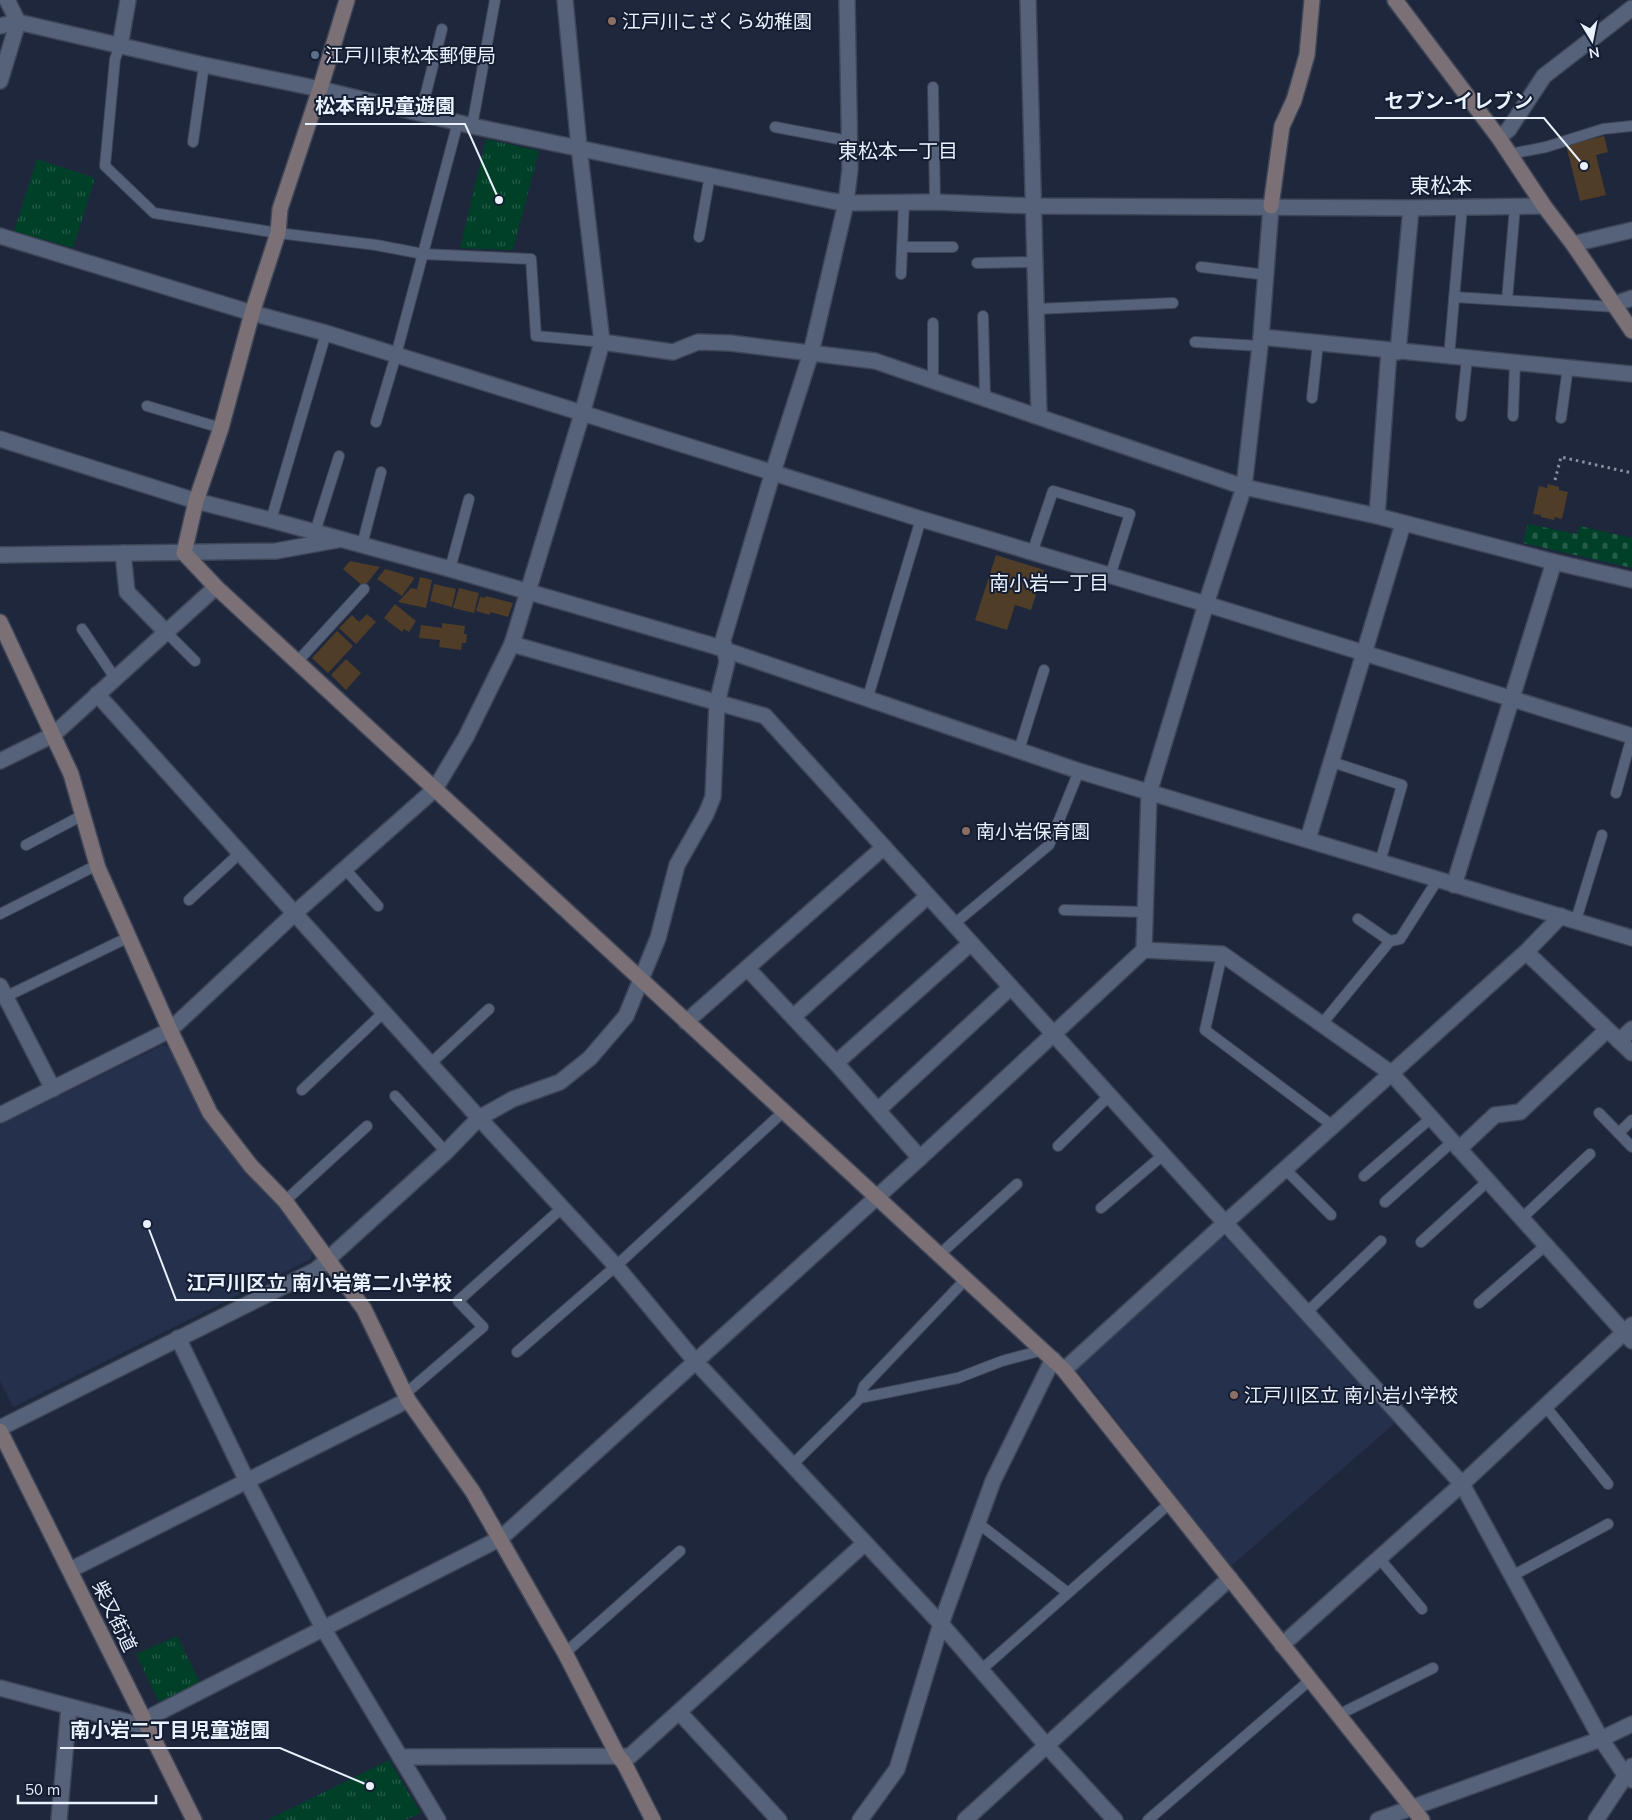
<svg xmlns="http://www.w3.org/2000/svg" width="1632" height="1820" viewBox="0 0 1632 1820" font-family="Mulish,'Noto Sans JP',sans-serif">
<defs>
<pattern id="grass-tufts" width="24" height="20" patternUnits="userSpaceOnUse" patternTransform="scale(1.25)"><rect width="24" height="20" fill="#004028"/><path d="M3 7l-1-3M5 7V3M7 7l1-3M15 17l-1-3M17 17v-4M19 17l1-3" fill="none" stroke="#255c48"/></pattern>
<pattern id="cemetery-stones" width="16" height="16" patternUnits="userSpaceOnUse" patternTransform="scale(1.25)"><rect width="16" height="16" fill="#004028"/><path d="M2 7V4a2 2 0 0 1 4 0v3zM10 15v-3a2 2 0 0 1 4 0v3z" fill="#255c48"/></pattern>
</defs>
<rect width="100%" height="100%" fill="#1e273c"/>
<g fill="#25314c">
<path d="M163,1045L171,1048L312,1249L311,1259L13,1407L0,1381V1125Z"/>
<path d="M1226,1238L1395,1423L1231,1566L1075,1368L1219,1239Z"/>
</g>
<g fill="url(#grass-tufts)">
<path d="M486,139L539,151L513,250L460,248Z"/>
<path d="M37,159L95,178L73,248L14,231Z"/>
<path d="M177,1636L200,1683L159,1702L136,1654Z"/>
<path d="M389,1760L421,1813L405,1820H267Z"/>
</g>
<path fill="url(#cemetery-stones)" d="M1528,524L1577,534L1580,526L1632,538V568L1523,543Z"/>
<g fill="#4f3d28">
<path d="M1604,136L1608,152L1596,155L1606,195L1580,201L1566,145Z"/>
<path d="M1548,484L1559,487V490L1568,492L1562,519L1555,517L1554,520L1541,517V515L1533,514L1539,486L1547,488Z"/>
<path d="M996,555L1044,570L1031,610L1015,605L1007,630L975,620Z"/>
<path d="M350,561L380,567L364,587L343,569Z"/>
<path d="M385,569L413,577L414,579L402,596L377,579Z"/>
<path d="M420,577L432,580L426,608L398,602L411,588L417,589Z"/>
<path d="M434,584L456,589L452,607L430,601Z"/>
<path d="M459,588L479,593L474,613L453,608Z"/>
<path d="M486,596L513,603L508,617L490,612V615L476,611L480,597L485,598Z"/>
<path d="M395,604L416,621L409,632L404,629L402,632L384,618Z"/>
<path d="M367,614L376,622L356,644L339,628L352,615L359,622Z"/>
<path d="M442,623L465,626L464,634H467L466,643H462L461,650L439,647L440,640L419,638L421,625L442,628Z"/>
<path d="M337,631L353,646L328,673L312,658Z"/>
<path d="M346,659L361,673L346,690L331,675Z"/>
</g>
<g fill="none" stroke-linecap="round" stroke-linejoin="round">
<g stroke="#3e4557" stroke-width="12">
<g id="lane">
<path d="M120,46L115,59L105,166L154,213L278,233L376,245L423,254L531,259L536,336L602,342"/>
<path d="M933,87L935,202"/>
<path d="M421,113L442,29"/>
<path d="M472,126L495,0"/>
<path d="M775,127L849,141"/>
<path d="M193,142L204,65"/>
<path d="M1510,154L1546,147L1603,129L1632,126"/>
<path d="M699,237L710,175"/>
<path d="M902,247H953"/>
<path d="M977,263L1035,262"/>
<path d="M1201,267L1267,275"/>
<path d="M901,274L904,202"/>
<path d="M1454,297L1616,307"/>
<path d="M1507,300L1515,207"/>
<path d="M1036,309L1173,303"/>
<path d="M983,316L985,397"/>
<path d="M1195,342L1260,346"/>
<path d="M1449,357L1462,207"/>
<path d="M933,380V323"/>
<path d="M1312,398L1318,343"/>
<path d="M147,406L221,428"/>
<path d="M1461,416L1467,358"/>
<path d="M1513,416L1515,363"/>
<path d="M1561,418L1568,367"/>
<path d="M376,422L396,355L458,122"/>
<path d="M271,520L326,333"/>
<path d="M315,532L339,456"/>
<path d="M362,545L381,472"/>
<path d="M1032,553L1053,491L1130,514L1110,576"/>
<path d="M450,569L469,499"/>
<path d="M82,629L115,678"/>
<path d="M166,632L195,661"/>
<path d="M297,662L364,589"/>
<path d="M867,700L921,519"/>
<path d="M1019,750L1044,670"/>
<path d="M1332,762L1402,785L1380,862"/>
<path d="M1616,793L1632,736"/>
<path d="M26,845L83,815"/>
<path d="M345,869L378,906"/>
<path d="M189,900L240,853"/>
<path d="M1064,910L1146,912"/>
<path d="M0,914L97,865"/>
<path d="M1358,919L1390,941L1400,939L1438,879"/>
<path d="M1576,920L1602,835"/>
<path d="M954,924L1049,845L1079,771"/>
<path d="M1222,954L1205,1030L1333,1126"/>
<path d="M5,997L129,937"/>
<path d="M1321,1025L1390,941"/>
<path d="M430,1064L489,1009"/>
<path d="M302,1090L384,1012"/>
<path d="M395,1096L446,1152"/>
<path d="M1599,1113L1632,1147"/>
<path d="M1619,1133L1632,1120"/>
<path d="M1058,1146L1109,1096"/>
<path d="M1285,1169L1331,1215"/>
<path d="M1364,1176L1431,1118"/>
<path d="M285,1201L367,1126"/>
<path d="M1385,1202L1452,1142"/>
<path d="M1101,1208L1163,1155"/>
<path d="M1521,1219L1590,1154"/>
<path d="M1421,1242L1488,1181"/>
<path d="M939,1255L1017,1184"/>
<path d="M1479,1303L1545,1246"/>
<path d="M1306,1313L1381,1241"/>
<path d="M517,1352L616,1266L783,1112"/>
<path d="M405,1394L483,1327L458,1301L562,1208"/>
<path d="M860,1398L864,1386L966,1279"/>
<path d="M1545,1406L1608,1484"/>
<path d="M792,1465L860,1398L958,1378L1002,1361L1043,1350"/>
<path d="M978,1523L1068,1593"/>
<path d="M1379,1558L1422,1609"/>
<path d="M1512,1576L1608,1524"/>
<path d="M565,1653L680,1551"/>
<path d="M981,1670L1170,1503"/>
<path d="M1338,1715L1433,1668"/>
<path d="M1148,1820L1310,1680"/>
</g>
</g>
<g stroke="#3e4557" stroke-width="18">
<g id="street">
<path d="M1028,0L1039,416"/>
<path d="M0,26L18,22L204,65L320,89L472,126L832,201L846,203L935,202L1033,206L1411,208L1544,206"/>
<path d="M120,46L128,0"/>
<path d="M0,81L18,22L7,0"/>
<path d="M1499,138L1509,129L1544,76L1632,8"/>
<path d="M1271,206L1261,337L1244,487L1206,604L1632,736"/>
<path d="M0,236L252,313L326,333L921,519L1206,604L1149,793L1144,950L920,1158L501,1538L144,1720"/>
<path d="M1573,244L1632,230"/>
<path d="M1614,304L1632,298"/>
<path d="M1261,337L1632,374"/>
<path d="M602,342L673,352L698,342L730,343L875,361L1244,487L1377,516L1554,562L1632,580"/>
<path d="M1398,352L1411,208"/>
<path d="M0,439L196,501L271,520L450,569L711,645L1079,771L1632,938"/>
<path d="M1377,516L1389,351"/>
<path d="M123,553L127,592L166,632"/>
<path d="M0,555L276,551L337,540"/>
<path d="M512,644L765,716L1462,1484L1601,1739L1626,1776L1632,1780"/>
<path d="M97,694L479,1118L616,1266L695,1361L941,1624L1046,1745L1115,1820"/>
<path d="M0,761L53,735L216,587"/>
<path d="M1308,839L1403,524"/>
<path d="M1454,885L1554,562"/>
<path d="M1144,950L1222,954L1391,1073L1632,1341"/>
<path d="M1526,952L1632,1053"/>
<path d="M747,968L836,1063L920,1158"/>
<path d="M0,986L53,1089"/>
<path d="M793,1017L928,896"/>
<path d="M686,1022L884,847"/>
<path d="M1619,1041L1632,1029"/>
<path d="M836,1063L971,943"/>
<path d="M878,1110L1011,987"/>
<path d="M0,1115L170,1030L295,913L435,789L466,737L512,644L582,414L602,342L579,147L565,0"/>
<path d="M1459,1149L1495,1115L1520,1112L1607,1030"/>
<path d="M178,1338L247,1481L323,1628L438,1820"/>
<path d="M1064,1370L1224,1224L1526,952L1561,916"/>
<path d="M0,1428L316,1270L446,1152L479,1118L513,1099L560,1082L590,1058L626,1016L658,938L677,865L706,814L713,797L717,703L727,662L723,640L773,472L811,353L846,203L850,169L847,0"/>
<path d="M70,1570L408,1400"/>
<path d="M1282,1645L1462,1484L1632,1325"/>
<path d="M0,1688L147,1727"/>
<path d="M679,1712L779,1820"/>
<path d="M400,1757L630,1756L865,1543"/>
<path d="M59,1820L69,1707"/>
<path d="M860,1820L897,1769L941,1624L993,1481L1053,1359"/>
<path d="M965,1820L1230,1578"/>
<path d="M1378,1820L1601,1739L1632,1724"/>
<path d="M1596,1820L1632,1766"/>
</g>
</g>
<g stroke="#3e4557" stroke-width="18">
<g id="secondary">
<path d="M347,0L320,89L280,209L278,233L252,313L221,428L196,501L184,553L216,587L1064,1370L1422,1820"/>
<path d="M1395,0L1499,138L1544,206L1573,244L1632,331"/>
<path d="M1271,206L1282,126L1294,100L1307,55L1312,0"/>
<path d="M0,622L71,774L98,868L170,1030L210,1113L251,1166L285,1201L364,1309L408,1400L473,1492L565,1653L618,1756L624,1763L653,1820"/>
<path d="M0,1431L194,1820"/>
</g>
</g>
<path stroke="#8991a3" stroke-width="3" stroke-dasharray="2.5 4" stroke-linecap="butt" d="M1555,480L1561,457L1632,473"/>
<use href="#lane" stroke="#56627a" stroke-width="10"/>
<use href="#street" stroke="#56627a" stroke-width="15"/>
<use href="#secondary" stroke="#7a7075" stroke-width="15"/>
</g>
<g fill="#8d6e63" stroke="#141d31" stroke-width="2">
<circle cx="612" cy="21" r="5"/>
<circle cx="966" cy="831" r="5"/>
<circle cx="1234" cy="1395" r="5"/>
</g>
<circle fill="#5c6f8a" stroke="#141d31" stroke-width="2" cx="315" cy="55" r="5"/>
<g text-anchor="middle" stroke-width="4" stroke-linejoin="round" paint-order="stroke">
<g font-size="19" fill="#e9f0fe" stroke="#141d31" text-anchor="start">
<text x="622" y="28">江戸川こざくら幼稚園</text>
<text x="325" y="62">江戸川東松本郵便局</text>
<text x="976" y="838">南小岩保育園</text>
<text x="1244" y="1402">江戸川区立 南小岩小学校</text>
</g>
<g font-size="19" fill="#e9f0fe" stroke="#141d31">
<text transform="translate(115 1616) rotate(64)" y="7">柴又街道</text>
</g>
<g font-size="20" fill="#e9f0fe" stroke="#141d31">
<text x="898" y="158">東松本一丁目</text>
<text x="1049" y="590">南小岩一丁目</text>
</g>
<g font-size="21" fill="#e9f0fe" stroke="#141d31">
<text x="1441" y="193">東松本</text>
</g>
</g>
<path fill="none" stroke="#e9f0fe" stroke-width="2" d="M1584 166L1544 118H1375M499 200L465 124H305M147 1224L176 1300H462M370 1786L280 1748H60"/>
<g fill="#e9f0fe" stroke="#141d31" stroke-width="2">
<circle cx="1584" cy="166" r="5"/>
<circle cx="499" cy="200" r="5"/>
<circle cx="147" cy="1224" r="5"/>
<circle cx="370" cy="1786" r="5"/>
</g>
<g font-size="20" text-anchor="middle" font-weight="bold" fill="#e9f0fe" stroke="#141d31" stroke-width="4" stroke-linejoin="round" paint-order="stroke">
<text x="1459" y="108">セブン-イレブン</text>
<text x="385" y="113">松本南児童遊園</text>
<text x="319" y="1290">江戸川区立 南小岩第二小学校</text>
<text x="170" y="1737">南小岩二丁目児童遊園</text>
</g>
<g transform="translate(1592 40) rotate(170)" stroke="#141d31" stroke-width="4" paint-order="stroke">
<path d="M0-4L9 19L0 12L-9 19Z" fill="#e9f0fe"/>
<text y="-8" font-size="14" font-weight="bold" text-anchor="middle" fill="#e9f0fe">N</text>
</g>
<path d="M18 1795v8h138v-8" fill="none" stroke="#e9f0fe" stroke-width="2.5"/>
<text x="25" y="1795" font-size="15" fill="#e9f0fe" stroke="#141d31" stroke-width="4" paint-order="stroke">50 m</text>
</svg>
